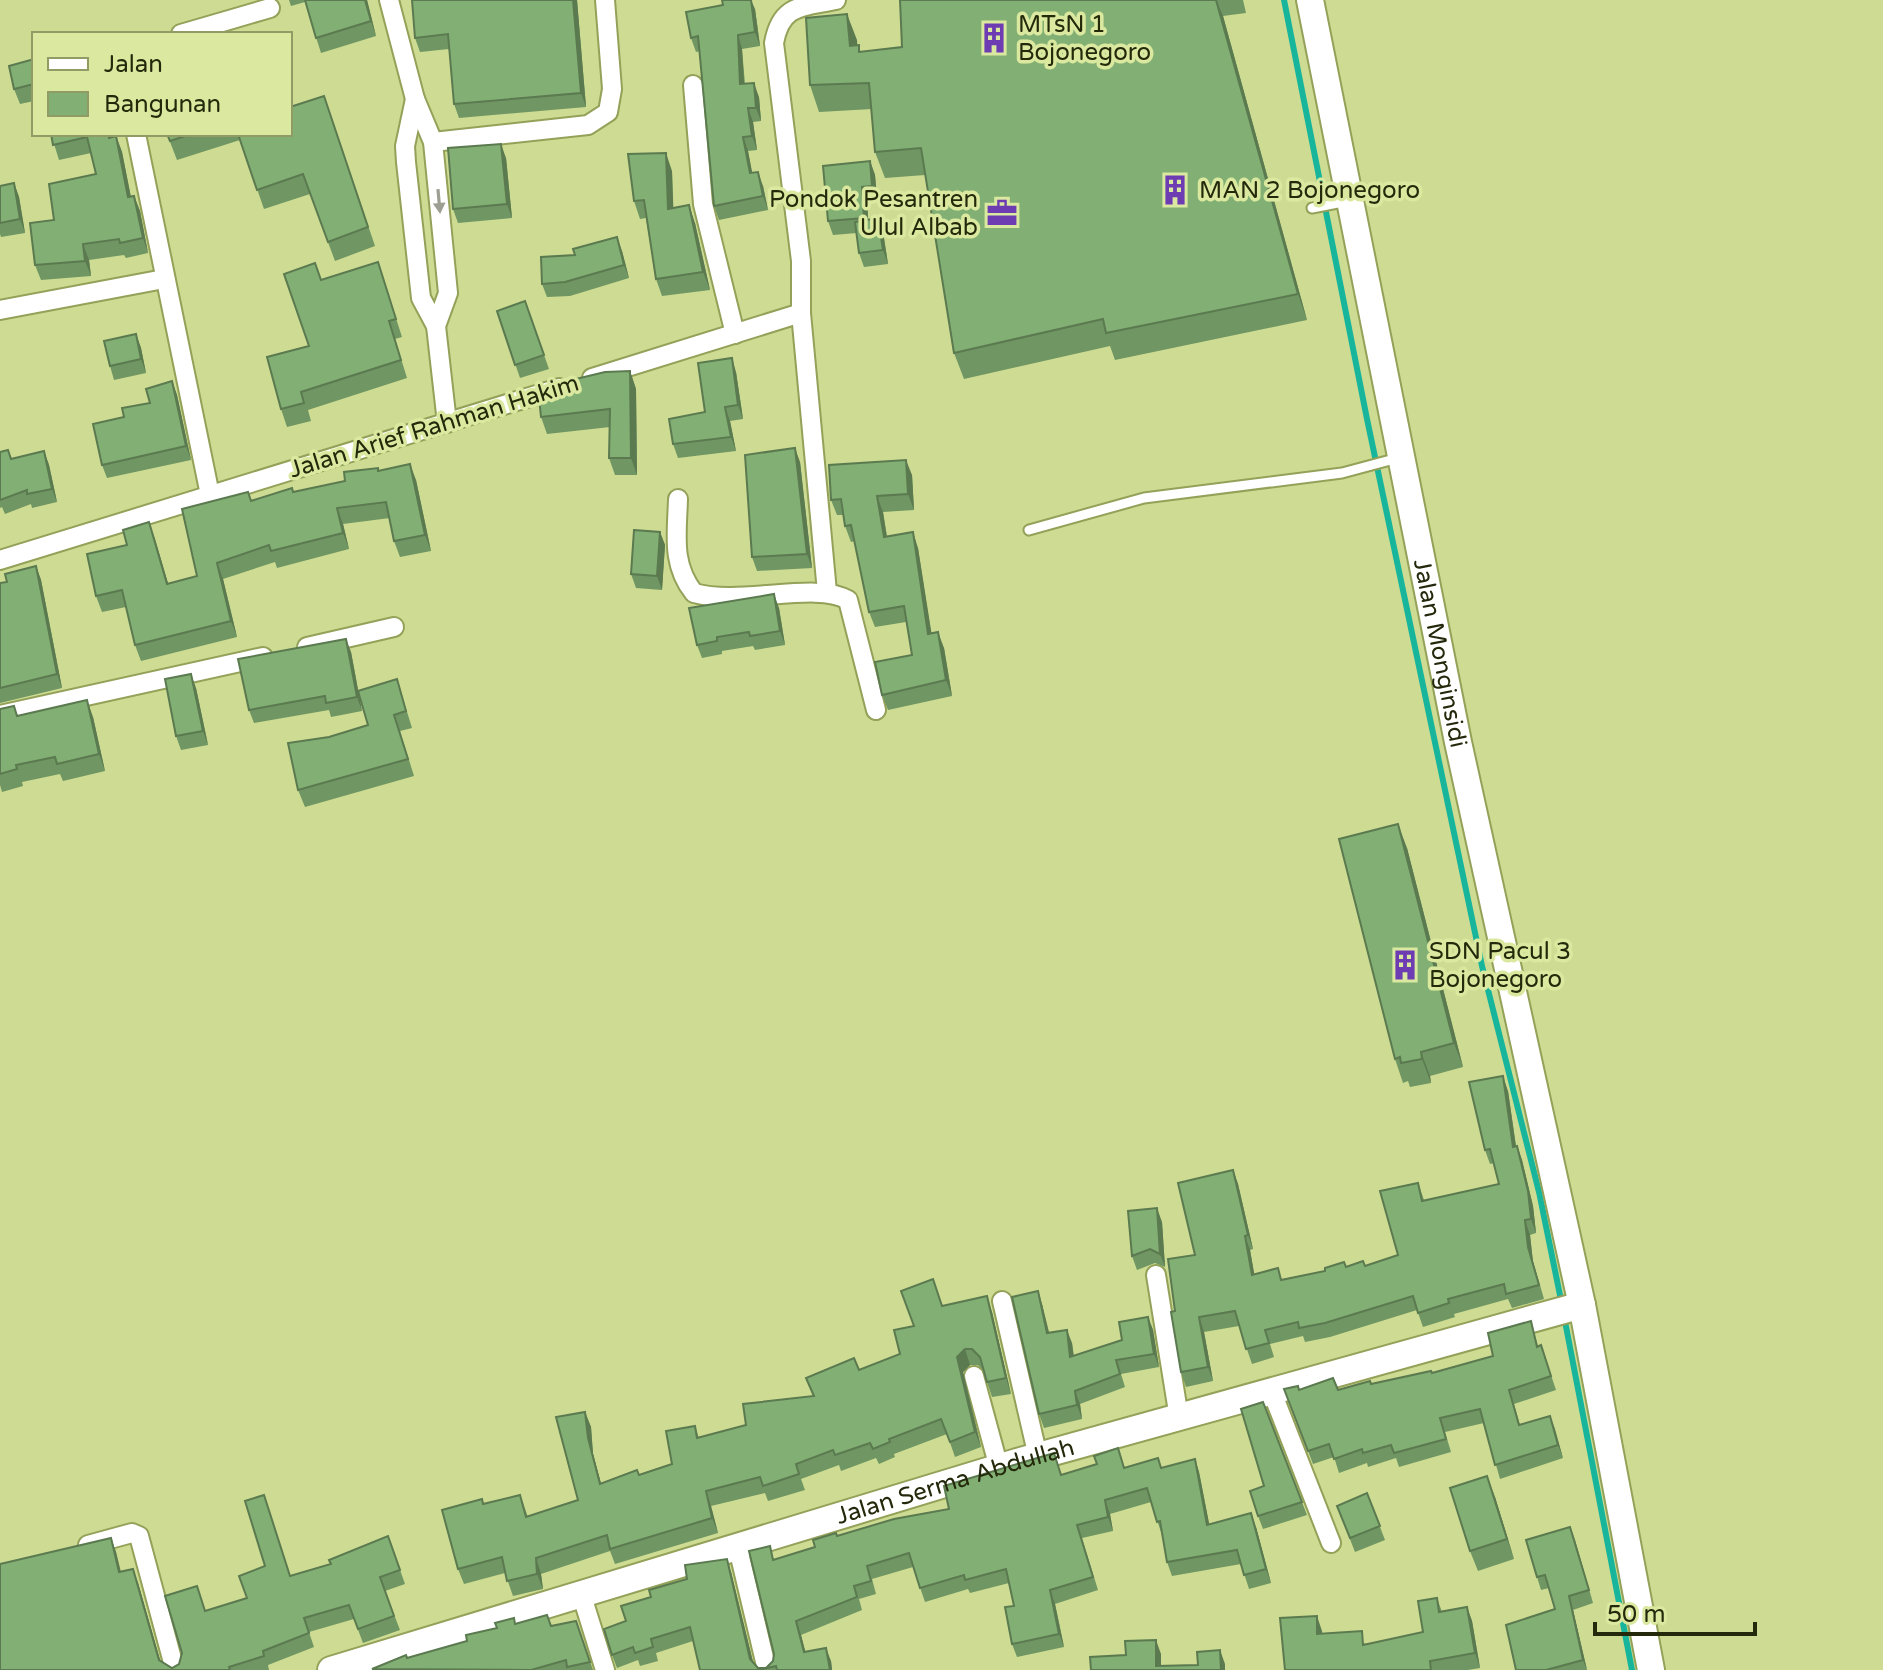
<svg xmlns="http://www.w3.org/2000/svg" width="1883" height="1670" viewBox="0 0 1883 1670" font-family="'Varela Round',sans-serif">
<rect width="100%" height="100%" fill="#cddc92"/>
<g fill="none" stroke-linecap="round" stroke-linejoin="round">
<g stroke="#17b59c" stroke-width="6">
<path d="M1284,0L1367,419L1482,966L1539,1192L1562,1305"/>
<path d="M1564,1316L1632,1670"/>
</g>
<g stroke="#93a159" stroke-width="13">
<g id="lane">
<path d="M1312,208L1348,201"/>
<path d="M1029,530L1144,498L1342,473L1398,458"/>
</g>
</g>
<g stroke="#93a159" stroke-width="22">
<g id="street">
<path d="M389,0L415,99L433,142L448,293L436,326"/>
<path d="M181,34L270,8"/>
<path d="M693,85L703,204L735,334"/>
<path d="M415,99L405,146L406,162L421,298L436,326L447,423"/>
<path d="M136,134L210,495"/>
<path d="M433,142L588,125L608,112L612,89L605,0"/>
<path d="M0,310L164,279"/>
<path d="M801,313L827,592"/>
<path d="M592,378L801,313V261L774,43C781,4 802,7 836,0"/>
<path d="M678,499C677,534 671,564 694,593C740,606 817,581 848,600L876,710"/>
<path d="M0,560L559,388"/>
<path d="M307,647L394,627"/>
<path d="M0,715L263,657"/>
<path d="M1156,1275L1179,1418"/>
<path d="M1002,1301L1038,1457"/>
<path d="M974,1376L999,1468"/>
<path d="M1272,1392L1331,1543"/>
<path d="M737,1544L767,1670"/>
<path d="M88,1545L132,1533L139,1536L175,1670"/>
<path d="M581,1593L605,1670"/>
</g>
</g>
<g stroke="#93a159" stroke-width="30">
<g id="secondary">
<path id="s1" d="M1310,0L1458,742L1582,1305L1651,1670"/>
<path id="s2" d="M331,1670L1017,1462L1582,1305"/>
</g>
</g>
<use href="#lane" stroke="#fff" stroke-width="9"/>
<use href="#street" stroke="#fff" stroke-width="18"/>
<use href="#secondary" stroke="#fff" stroke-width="26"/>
</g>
<g fill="#709663">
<path d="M289,0H367L376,36L321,53L305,2L291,6Z"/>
<path d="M577,0L586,107L459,118L454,104L449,49L420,52L415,38Z"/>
<path d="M900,0H1243L1246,13L1223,16L1307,320L1115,360L1110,346L964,379L954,353L925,175L885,178L875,152L872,109L819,112L810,85L857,40V45L861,52L902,47Z"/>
<path d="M755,9L760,46L742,49L745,84L759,97L761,121L753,122L757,150L748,151L752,173L763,186L768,210L719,220L714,206L700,51L696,52L691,38Z"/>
<path d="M34,59V101L20,104L14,89Z"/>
<path d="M331,116L375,246L335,261L310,194L264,209L240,140L177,160L167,134H290Z"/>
<path d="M51,134H110L111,137L116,136L122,152L131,197L134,196L140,211L148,253L126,258L124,255L89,260L91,276L41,280L35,265L54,220L96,174L91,153L59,160Z"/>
<path d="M506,158L512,218L458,223L453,209Z"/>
<path d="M870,161L875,175L877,199L867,200L868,220L883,232L888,264L864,267L859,253L857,233L833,235L828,221Z"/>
<path d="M672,171L673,208L695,223L710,290L662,296L656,279L646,218L640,219L634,201Z"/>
<path d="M14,183L19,197L25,233L1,237L0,234V186Z"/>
<path d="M622,251L629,278L570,296L547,297L542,284Z"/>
<path d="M378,262L402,337L395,339L407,378L308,410L311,421L287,427L281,409L309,346L321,280Z"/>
<path d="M525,301L549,369L520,378L497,311Z"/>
<path d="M136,334L141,348L146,373L114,380L110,366Z"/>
<path d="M630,371L636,389L637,475H615L609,458L610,427L547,434L541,417Z"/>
<path d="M736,372L743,419L730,421L736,451L678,458L673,444L705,412Z"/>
<path d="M172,381L177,395L191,460L107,478L102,465L124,417L150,403Z"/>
<path d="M44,451L49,465L57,502L32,508L31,504L5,514L2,507L0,508V452L11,459Z"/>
<path d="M800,462L812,568L757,571L752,557Z"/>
<path d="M379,471L416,480L431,551L400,557L394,541L390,518L343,524L349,549L277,568L275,562L223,579L237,637L141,661L135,645L126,607L102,612L96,596L127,545L149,522L168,584L197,576L251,501L345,481Z"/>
<path d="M912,475L914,510L883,512L887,536L918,548L931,633L944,648L952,696L888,710L882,695L912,655L906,622L875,627L869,612L855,541L851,542L845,526L843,515H837L831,500Z"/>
<path d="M660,532L665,545L662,590L636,588L631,574Z"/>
<path d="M36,566L41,580L62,688L0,703V583L7,582Z"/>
<path d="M779,608L785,645L755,650L753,646L722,651V654L702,658L697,645Z"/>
<path d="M351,652L362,711L331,717L329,710L254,723L249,710Z"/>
<path d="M397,679L412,728L400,731L414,776L305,807L298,790L329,737L368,725Z"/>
<path d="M196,688L208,745L181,750L176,736Z"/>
<path d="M0,709L18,715L93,717L105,771L63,781L60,774L22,782L23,786L2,792L0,785Z"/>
<path d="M1407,848L1463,1067L1430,1076L1431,1083L1410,1087L1408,1081L1403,1083L1395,1059Z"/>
<path d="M1508,1091L1516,1146H1517L1522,1160L1533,1206L1536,1233L1530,1235L1533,1262L1544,1299L1512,1308L1508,1299L1454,1314L1455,1317L1423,1327L1417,1310L1330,1337L1305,1342L1303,1336L1270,1344L1274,1357L1252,1364L1239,1326L1204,1332L1213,1381L1186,1387L1181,1372L1175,1311L1195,1255L1233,1170L1238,1184L1253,1249L1250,1250L1254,1274L1283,1279L1346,1267L1365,1266L1398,1255L1418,1183L1424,1200L1499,1184L1494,1163L1490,1164L1485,1150Z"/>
<path d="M1162,1222L1165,1267L1155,1263L1137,1270L1132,1256Z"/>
<path d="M1042,1304L1049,1332L1072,1343L1074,1356L1122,1340L1148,1317L1153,1330L1159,1367L1121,1374L1125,1387L1080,1404L1082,1419L1044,1428L1039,1414Z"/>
<path d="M942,1306L992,1312L1011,1394L992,1397L983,1370L978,1365H970L963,1372L981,1447L955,1457L947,1434L894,1454L895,1457L879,1464L876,1458L841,1471L839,1465L801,1479L805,1490L768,1501L765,1493L711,1506L718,1533L615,1564L610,1551L541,1574L543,1589L513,1596L505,1573L464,1584L458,1569L484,1504L520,1495L528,1517L578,1500L585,1412L591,1427L593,1454L601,1483L639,1475L672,1464L695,1426L699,1438L746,1425L813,1396L806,1378L859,1370L900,1354L913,1326Z"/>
<path d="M1531,1321L1538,1346L1541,1345L1556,1390L1514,1404L1520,1425L1550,1416L1563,1458L1500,1479L1484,1423L1445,1432L1451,1452L1399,1467L1396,1458L1368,1467L1367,1463L1339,1473L1334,1457L1313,1464L1284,1389L1338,1390L1432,1373L1493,1356Z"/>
<path d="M1263,1402L1307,1515L1263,1529L1258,1516L1264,1486Z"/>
<path d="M1195,1459L1199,1472L1209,1524L1256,1527L1271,1583L1249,1589L1241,1564L1172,1576L1167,1562L1162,1535L1151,1502L1110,1514L1113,1531L1082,1538L1098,1590L1055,1604L1064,1647L1017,1657L1012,1644L1014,1606L1009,1583L970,1593L968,1589L925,1602L913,1567L872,1579L876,1594L859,1599L862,1610L801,1635L805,1652L831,1661L832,1670H700L693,1641L656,1653L658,1661L640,1666L638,1660L617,1668L612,1655L626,1621L731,1572L753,1662L758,1668H766L773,1661L775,1560L815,1547L837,1536L949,1509L1062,1475L1125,1467L1162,1468Z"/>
<path d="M1367,1493L1385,1540L1355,1552L1337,1506Z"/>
<path d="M1495,1497L1514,1559L1478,1571L1470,1551Z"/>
<path d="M1570,1527L1593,1603L1573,1610L1587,1670H1516L1555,1609L1549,1588L1541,1590L1537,1577Z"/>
<path d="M388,1536L405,1584L385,1591L400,1630L363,1643L354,1619L309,1632L314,1647L268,1665L269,1670H0L111,1538L116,1552L121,1572L138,1583L160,1661L172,1668L179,1664L206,1611L247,1598L290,1576L331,1564Z"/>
<path d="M1437,1598L1442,1612L1467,1607L1472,1621L1480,1668L1468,1670H1285L1322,1631V1634L1367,1644L1423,1632Z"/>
<path d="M576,1621L593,1670H372L407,1658L467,1641L516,1624L551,1626Z"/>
</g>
<g fill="#5b7a50">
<path d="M365,0H367L376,36L371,21Z"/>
<path d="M573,0H577L586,107L581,93Z"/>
<path d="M751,0L755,9L760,46L755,32Z"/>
<path d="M1216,0L1223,16L1307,320L1298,294Z"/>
<path d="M847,14L857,40L859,72L850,46Z"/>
<path d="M738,35L742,49L745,98L740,84Z"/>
<path d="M754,83L759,97L761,121L756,108Z"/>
<path d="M748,108L753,122L757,150L752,136Z"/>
<path d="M116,136L122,152L134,213L128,197Z"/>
<path d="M743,137L748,151L755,187L750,173Z"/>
<path d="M501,144L506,158L512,218L507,204Z"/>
<path d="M666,153L672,171L674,226L668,209Z"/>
<path d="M870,161L875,175L877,199L872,186Z"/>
<path d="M758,172L763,186L768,210L763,196Z"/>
<path d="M14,183L19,197L25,233L20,219Z"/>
<path d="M862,187L867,200L869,232L864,218Z"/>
<path d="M134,196L140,211L148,253L143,238Z"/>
<path d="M689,205L695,223L710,290L703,272Z"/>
<path d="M878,218L883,232L888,264L883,250Z"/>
<path d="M617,237L622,251L629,278L624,265Z"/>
<path d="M83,244L89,260L91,276L85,261Z"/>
<path d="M136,334L141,348L146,373L141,359Z"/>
<path d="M732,358L736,372L743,419L738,405Z"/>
<path d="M630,371L636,389L637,475L631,458Z"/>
<path d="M172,381L177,395L191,460L186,446Z"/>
<path d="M725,407L730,421L736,451L731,437Z"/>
<path d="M795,448L800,462L812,568L807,554Z"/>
<path d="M44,451L49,465L57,502L52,489Z"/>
<path d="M906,460L912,475L914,510L908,494Z"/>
<path d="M410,464L416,480L431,551L425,535Z"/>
<path d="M877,496L883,512L889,552L884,537Z"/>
<path d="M337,508L343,524L349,549L343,533Z"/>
<path d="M149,522L155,539L173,600L167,584Z"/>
<path d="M660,532L665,545L662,590L657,576Z"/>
<path d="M913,532L918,548L934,649L928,634Z"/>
<path d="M217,563L223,579L237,637L231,621Z"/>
<path d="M36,566L41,580L62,688L57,674Z"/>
<path d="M774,594L779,608L785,645L780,631Z"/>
<path d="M938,632L944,648L952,696L946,680Z"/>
<path d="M346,639L351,652L362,711L357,697Z"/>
<path d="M191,674L196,688L208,745L203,731Z"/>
<path d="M87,700L93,717L105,771L99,754Z"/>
<path d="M1398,824L1407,848L1463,1067L1454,1043Z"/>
<path d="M1421,1052L1430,1076L1431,1083L1422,1059Z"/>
<path d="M1503,1076L1508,1091L1518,1161L1513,1147Z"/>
<path d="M1517,1146L1522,1160L1533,1206L1536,1233L1531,1219Z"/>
<path d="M1233,1170L1238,1184L1253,1249L1248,1235Z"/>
<path d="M1157,1208L1162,1222L1165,1267L1160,1254Z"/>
<path d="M1525,1220L1530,1235L1533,1262L1544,1299L1528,1247Z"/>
<path d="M1245,1236L1250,1250L1257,1289L1252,1275Z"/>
<path d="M1038,1291L1042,1304L1052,1346L1047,1333Z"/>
<path d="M987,1296L992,1312L1011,1394L1006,1378Z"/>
<path d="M1148,1317L1153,1330L1159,1367L1154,1354Z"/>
<path d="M1199,1317L1204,1332L1213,1381L1208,1367Z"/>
<path d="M1067,1330L1072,1343L1075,1370L1070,1357Z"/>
<path d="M965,1349L970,1365L963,1372L981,1447L975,1432L957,1357Z"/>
<path d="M1075,1391L1080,1404L1082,1419L1077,1405Z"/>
<path d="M585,1412L591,1427L593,1454L605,1499L600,1484L588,1438Z"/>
<path d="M1550,1416L1555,1429L1563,1458L1558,1445Z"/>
<path d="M1195,1459L1199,1472L1212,1538L1207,1525Z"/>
<path d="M1487,1476L1495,1497L1514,1559L1507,1539Z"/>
<path d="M706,1491L711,1506L718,1533L712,1518Z"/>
<path d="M1105,1500L1110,1514L1113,1531L1108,1517Z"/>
<path d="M1251,1513L1256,1527L1271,1583L1266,1569Z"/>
<path d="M1570,1527L1575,1540L1593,1603L1589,1590Z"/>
<path d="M111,1538L116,1552L124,1587L119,1572Z"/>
<path d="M536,1558L541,1574L543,1589L537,1574Z"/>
<path d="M727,1559L731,1572L755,1670L750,1659Z"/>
<path d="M133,1569L138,1583L163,1670L159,1660Z"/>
<path d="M1050,1590L1055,1604L1064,1647L1059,1634Z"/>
<path d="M1569,1596L1573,1610L1587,1670L1583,1660Z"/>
<path d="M1467,1607L1472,1621L1480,1668L1475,1653Z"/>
<path d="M1317,1616L1322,1631L1323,1649L1317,1634Z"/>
<path d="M796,1621L801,1635L809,1665L804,1652Z"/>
<path d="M1156,1640L1161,1654V1670L1156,1666Z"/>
<path d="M826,1648L831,1661L832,1670H830Z"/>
<path d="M1220,1650L1225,1664V1670H1221Z"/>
</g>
<g fill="#82af73" stroke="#5b7a50" stroke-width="2">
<path d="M305,0H365L371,21L316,38Z"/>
<path d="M412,0H573L581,93L454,104L448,34L415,38Z"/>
<path d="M722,0H751L755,32L738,35L740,84L754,83L756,108H748L752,136L743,137L750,173L758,172L763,196L714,206L698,36L691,38L686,12L723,5Z"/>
<path d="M900,0H1216L1298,294L1106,333L1103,319L954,353L921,148L875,152L869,83L810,85L806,18L847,14L850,46L859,45V52L902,47Z"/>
<path d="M34,59V84L14,89L9,66Z"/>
<path d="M324,96L368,227L328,242L303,174L257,190L238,134H290V107Z"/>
<path d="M51,134H108L109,138L116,136L128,197L134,196L143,238L120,243L119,239L83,244L85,261L35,265L30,223L54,220L49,184L96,174L87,137L53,145Z"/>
<path d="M167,134H191L170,141Z"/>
<path d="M501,144L507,204L453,209L448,148Z"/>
<path d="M666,153L668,209L689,205L703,272L656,279L644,200L634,201L628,154Z"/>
<path d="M870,161L872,186L862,187L864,218L828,221L823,166Z"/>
<path d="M14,183L20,219L0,223V186Z"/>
<path d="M878,218L883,250L859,253L855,222Z"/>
<path d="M617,237L624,265L565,282L542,284L541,257L575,255L573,249Z"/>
<path d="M378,262L396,319L389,321L401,360L301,392L304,403L281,409L267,357L309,346L284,274L315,263L321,280Z"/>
<path d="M525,301L544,355L515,365L497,311Z"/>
<path d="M136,334L141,359L110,366L104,341Z"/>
<path d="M732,358L738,405L725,407L731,437L673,444L669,419L705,412L698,363Z"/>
<path d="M630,371L631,458H609L610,409L541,417L538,388L605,372Z"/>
<path d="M172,381L186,446L102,465L93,424L124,417L122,408L150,403L146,389Z"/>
<path d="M795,448L807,554L752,557L745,455Z"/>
<path d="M8,450L11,459L44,451L52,489L27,494V490L0,500V452Z"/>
<path d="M906,460L908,494L877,496L884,537L913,532L928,634L938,632L946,680L882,695L875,662L912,655L904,606L869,612L851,525L845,526L841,499L831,500L829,465Z"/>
<path d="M410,464L425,535L394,541L386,502L337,508L343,533L271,551L269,545L217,563L231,621L135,645L122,590L96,596L87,554L127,545L123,530L149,522L167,584L197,576L182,509L248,492L251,501L292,488L293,492L345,481L344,472L378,468V471Z"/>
<path d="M634,530L660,532L657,576L631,574Z"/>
<path d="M36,566L57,674L0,688V583L7,582L5,574Z"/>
<path d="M774,594L780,631L750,636L749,632L717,637V641L697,645L689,608Z"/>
<path d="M346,639L357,697L326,703L325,696L249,710L238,659Z"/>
<path d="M191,674L203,731L176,736L165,679Z"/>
<path d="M397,679L406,711L394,715L408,759L298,790L288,743L329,737L368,725L358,691Z"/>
<path d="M87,700L99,754L57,764L55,757L16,765L17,769L0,774V709L14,706L17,716Z"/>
<path d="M1398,824L1454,1043L1421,1052L1422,1059L1401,1063L1400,1057L1395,1059L1339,839Z"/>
<path d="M1503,1076L1513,1147L1517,1146L1528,1191L1531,1219L1525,1220L1528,1247L1539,1285L1506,1294L1504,1284L1448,1299L1449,1303L1418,1313L1413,1296L1325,1323L1299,1328L1298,1322L1265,1330L1269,1343L1246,1349L1235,1311L1199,1317L1208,1367L1181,1372L1171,1312L1175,1311L1168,1259L1195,1255L1178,1183L1233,1170L1248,1235L1245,1236L1252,1275L1278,1268L1281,1280L1325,1271V1268L1344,1262L1346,1267L1363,1261L1365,1266L1398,1255L1380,1191L1418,1183L1422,1201L1499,1184L1490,1149L1485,1150L1469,1082Z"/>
<path d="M1157,1208L1160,1254L1150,1249L1132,1256L1128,1211Z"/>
<path d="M933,1279L942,1306L987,1296L1006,1378L987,1382L980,1357L972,1349H965L957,1357L975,1432L950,1442L941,1419L889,1439L890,1442L873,1449L870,1443L835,1455L833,1450L796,1464L799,1474L763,1486L760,1477L706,1491L712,1518L610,1549L607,1535L536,1558L537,1574L507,1581L502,1557L458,1569L442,1510L482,1499L483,1504L520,1495L526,1517L578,1500L556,1417L585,1412L588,1438L600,1484L637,1470L639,1475L672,1464L666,1431L695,1426L697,1438L746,1425L743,1404L814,1396L806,1378L854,1358L859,1370L900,1354L894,1330L914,1326L901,1291Z"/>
<path d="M1038,1291L1047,1333L1067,1330L1070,1357L1122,1340L1119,1322L1148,1317L1154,1354L1116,1360L1120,1374L1075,1391L1077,1405L1039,1414L1012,1297Z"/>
<path d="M1531,1321L1537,1347L1541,1345L1551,1376L1509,1390L1519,1425L1550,1416L1558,1445L1495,1465L1480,1409L1440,1418L1446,1439L1394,1453L1391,1445L1363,1453L1362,1449L1334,1459L1329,1444L1308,1451L1284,1389L1298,1386L1299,1390L1333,1378L1338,1390L1370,1381L1371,1384L1431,1371L1432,1373L1493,1356L1488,1333Z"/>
<path d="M1263,1402L1302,1502L1258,1516L1250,1491L1264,1486L1241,1409Z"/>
<path d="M1118,1448L1124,1468L1158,1458L1161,1468L1195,1459L1207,1525L1251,1513L1266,1569L1244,1575L1237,1550L1167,1562L1160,1521L1157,1522L1147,1488L1105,1500L1108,1517L1077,1525L1093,1577L1050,1590L1059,1634L1012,1644L1005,1607L1014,1606L1006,1569L965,1580L964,1575L920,1588L909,1553L867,1566L871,1581L854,1586L857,1597L796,1621L804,1652L826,1648L830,1670H777L776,1666L759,1670H700L690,1627L651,1639L653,1647L635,1653L633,1647L612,1655L604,1629L626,1621L621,1606L651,1597L649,1590L687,1579L685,1565L727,1559L750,1659L758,1668H766L773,1661L774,1654L749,1551L770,1546L773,1560L815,1547L813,1540L836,1533L837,1536L894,1519L949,1509L944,1486L1054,1453L1061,1475L1097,1464L1094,1456Z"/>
<path d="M1487,1476L1507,1539L1470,1551L1450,1488Z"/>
<path d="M1367,1493L1380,1526L1350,1538L1337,1506Z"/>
<path d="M264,1495L290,1576L331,1564L329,1560L388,1536L400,1570L380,1577L394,1616L358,1629L349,1605L304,1618L309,1633L263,1651L264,1656L229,1667L230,1670H0V1564L111,1538L119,1572L133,1569L159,1660L172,1668L179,1664L182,1653L165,1596L197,1586L205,1611L247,1598L239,1576L265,1566L245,1501Z"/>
<path d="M1570,1527L1589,1590L1569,1596L1583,1660L1546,1670H1516L1506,1625L1555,1609L1545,1575L1537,1577L1526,1540Z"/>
<path d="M1437,1598L1439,1612L1467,1607L1475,1653L1430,1661L1431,1670H1285L1280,1618L1317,1616V1634L1362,1631L1363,1645L1423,1632L1418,1601Z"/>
<path d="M547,1615L551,1626L576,1621L590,1662L567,1667L566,1660L531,1670L372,1669L406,1655L407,1658L467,1641L466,1635L497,1628L495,1623L514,1618L515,1624Z"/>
<path d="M1156,1640V1666L1198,1665L1197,1652L1220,1650L1221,1670H1091L1090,1657L1126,1655L1125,1641Z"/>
</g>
<defs><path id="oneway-solid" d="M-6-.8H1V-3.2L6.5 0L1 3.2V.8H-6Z" transform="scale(2)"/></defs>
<use fill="#9c9f91" href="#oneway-solid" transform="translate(439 201) rotate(85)"/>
<defs>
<g id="building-bare" transform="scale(2.4)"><path d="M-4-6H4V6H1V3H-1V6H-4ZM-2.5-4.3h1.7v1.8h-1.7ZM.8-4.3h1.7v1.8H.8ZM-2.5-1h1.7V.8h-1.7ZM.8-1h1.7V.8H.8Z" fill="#6d3cb3" stroke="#dae99f" stroke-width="2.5" paint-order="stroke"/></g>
<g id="office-bare" transform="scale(2.4)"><path d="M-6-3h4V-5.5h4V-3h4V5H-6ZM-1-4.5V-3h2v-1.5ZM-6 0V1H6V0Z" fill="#6d3cb3" stroke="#dae99f" stroke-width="2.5" paint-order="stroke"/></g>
</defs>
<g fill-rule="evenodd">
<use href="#building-bare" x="994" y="38"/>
<use href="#building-bare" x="1175" y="190"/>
<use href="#office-bare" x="1002" y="213"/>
<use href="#building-bare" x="1405" y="965"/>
</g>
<g text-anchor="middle" stroke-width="7" stroke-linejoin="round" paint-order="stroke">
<g font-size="24" fill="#24290b" stroke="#dae99f" text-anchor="start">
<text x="1018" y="32">MTsN 1<tspan x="1018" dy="28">Bojonegoro</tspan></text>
<text x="1199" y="198">MAN 2 Bojonegoro</text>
<text x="978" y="207" text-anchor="end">Pondok Pesantren<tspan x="978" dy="28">Ulul Albab</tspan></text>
<text x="1429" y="959">SDN Pacul 3<tspan x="1429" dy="28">Bojonegoro</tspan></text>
</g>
<g font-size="24" fill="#24290b" stroke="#dae99f">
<text transform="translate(434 426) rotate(-17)" y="8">Jalan Arief Rahman Hakim</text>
<text dy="8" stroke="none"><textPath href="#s1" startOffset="666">Jalan Monginsidi</textPath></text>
<text dy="8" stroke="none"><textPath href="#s2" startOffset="652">Jalan Serma Abdullah</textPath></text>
</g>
</g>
<rect x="32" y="32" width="260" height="104" fill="#dae99f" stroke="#919c64" stroke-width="2"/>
<rect x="48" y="58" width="40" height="12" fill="#ffffff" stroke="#919c64" stroke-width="2"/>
<text x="104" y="72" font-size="24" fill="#24290b">Jalan</text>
<rect x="48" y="92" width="40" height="24" fill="#82af73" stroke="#919c64" stroke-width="2"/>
<text x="104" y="112" font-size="24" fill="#24290b">Bangunan</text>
<path d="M1595 1622v12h160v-12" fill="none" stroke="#24290b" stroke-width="4"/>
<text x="1607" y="1622" font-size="24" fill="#24290b" stroke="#dae99f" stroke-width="6" paint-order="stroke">50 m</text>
</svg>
